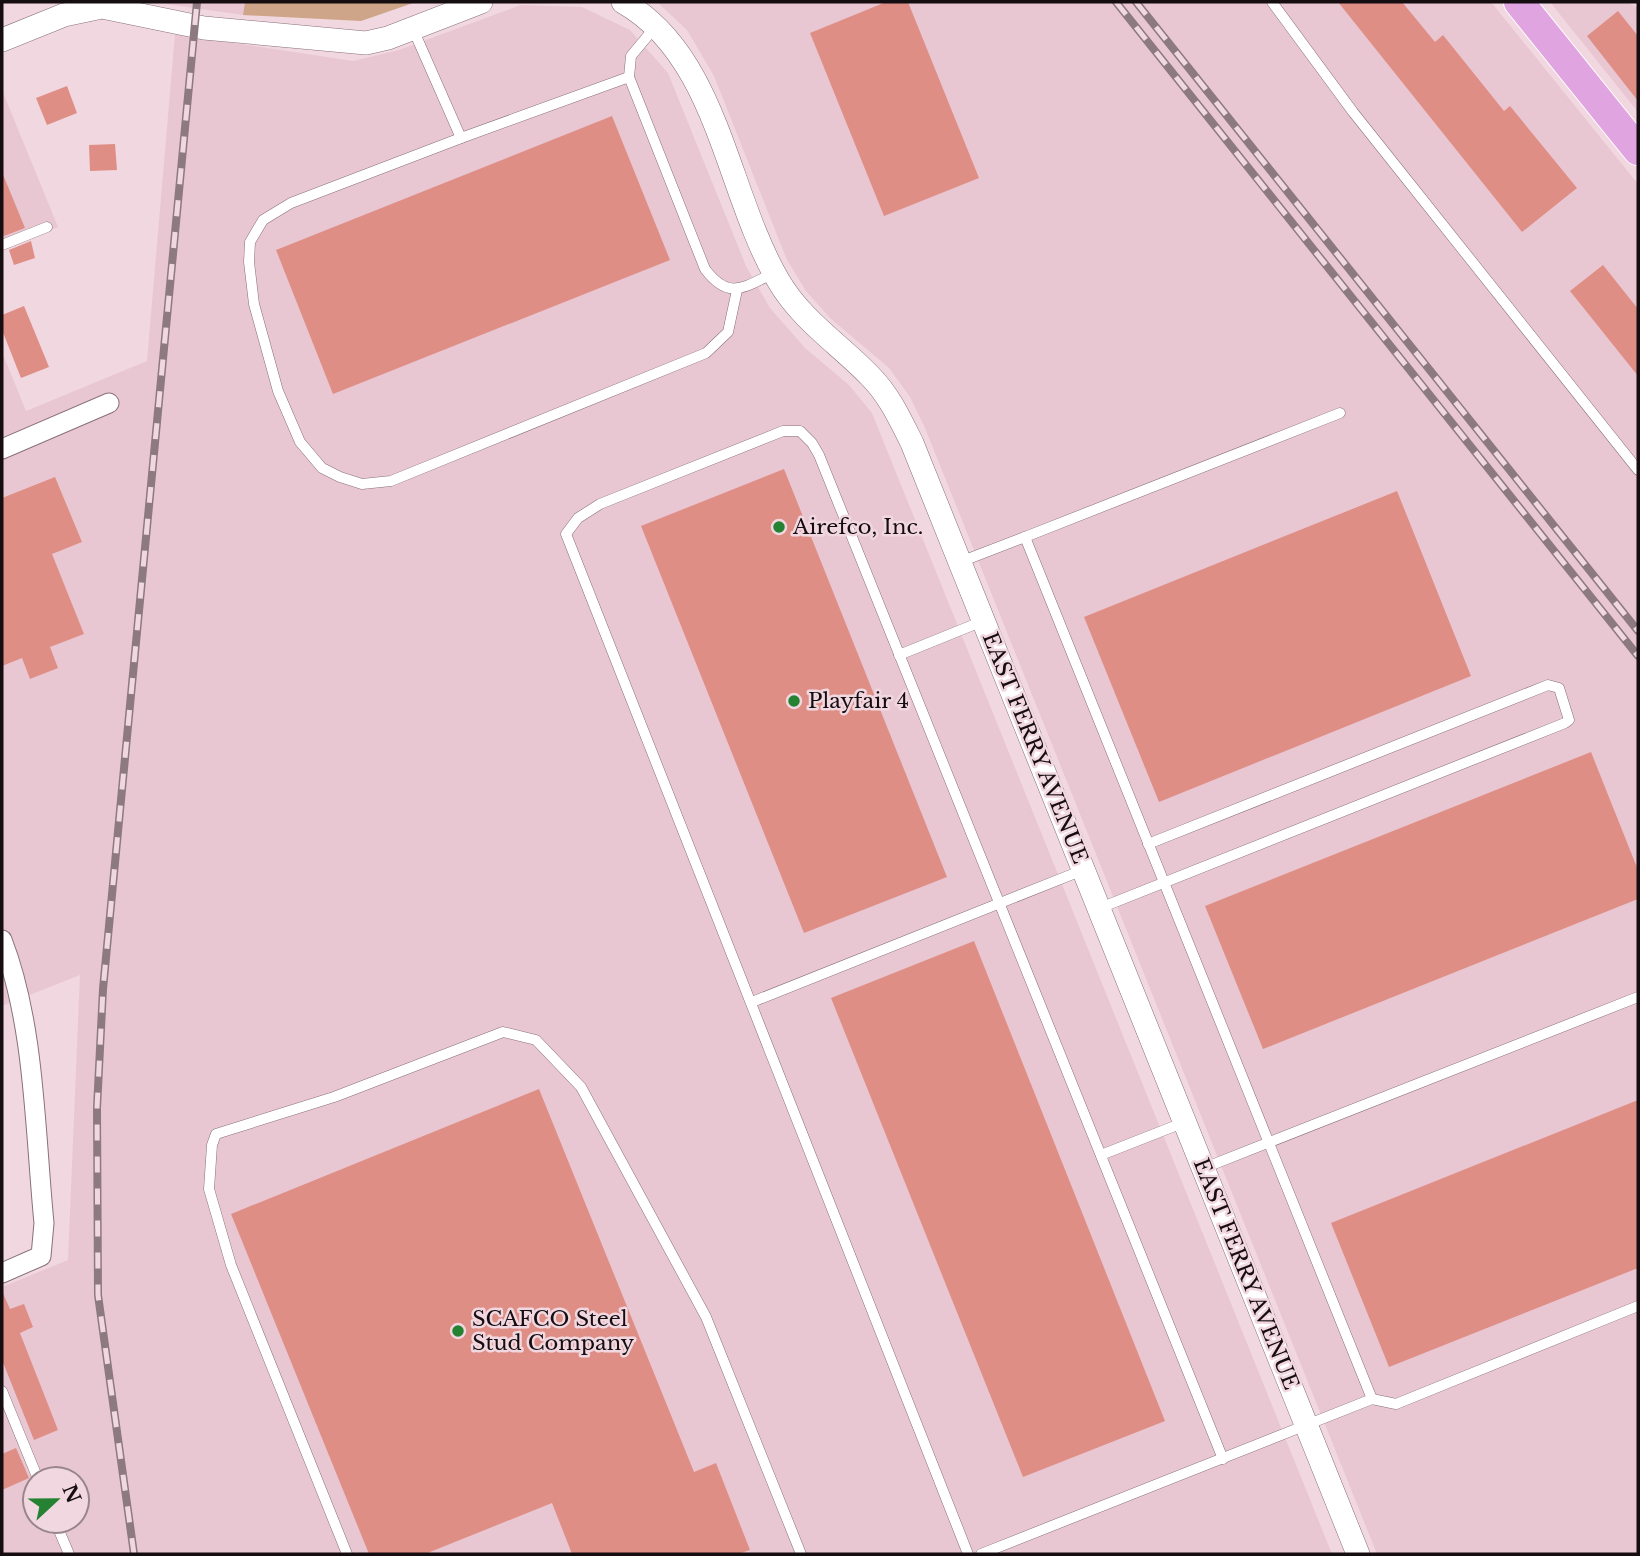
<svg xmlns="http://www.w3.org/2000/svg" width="1640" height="1556" viewBox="0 0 1640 1556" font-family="'Libre Baskerville',serif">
<rect width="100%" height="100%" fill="#f1d7df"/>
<g fill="#e9c7d2" fill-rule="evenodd">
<path d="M152,2H245L243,15Z"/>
<path d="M657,2H1491L1638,184V1554H1377L925,428L910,397L889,368L830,318L806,291L787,260L714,76L687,30Z"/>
<path d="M1550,2H1627L1638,8V112Z"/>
<path d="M521,5L582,7L630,30L668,73L746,266L770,308L805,348L849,385L872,413L1332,1554H2V1287L68,1260L80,975L2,1006V352L26,411L147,361L175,34L353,61L399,50ZM35,1479H77V1521H35Z"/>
<path d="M2,90L58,227L2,251Z"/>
</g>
<path fill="#cea588" d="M245,2H416L361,21L243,15Z"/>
<g fill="#df8e86">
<path d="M886,2H908L979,178L884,216L810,33Z"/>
<path d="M1338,2H1402L1435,42L1443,35L1504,111L1510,106L1577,188L1522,232Z"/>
<path d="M1618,11L1638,36V101L1587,36Z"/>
<path d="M67,86L77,113L47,125L36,98Z"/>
<path d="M612,116L670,260L333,394L276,250Z"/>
<path d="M115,144L117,170L90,171L89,145Z"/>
<path d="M2,172L25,228L4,236L2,231Z"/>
<path d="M31,241L35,258L14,265L9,250Z"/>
<path d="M1603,265L1638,309V376L1570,291Z"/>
<path d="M24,306L49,367L21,378L2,330V315Z"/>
<path d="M784,469L947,877L804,933L641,526Z"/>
<path d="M55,477L82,542L52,554L84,634L50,647L58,668L30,679L22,658L2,666V498Z"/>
<path d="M1397,491L1471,676L1159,802L1084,617Z"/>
<path d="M1591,752L1638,870V899L1263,1049L1205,906Z"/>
<path d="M974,941L1165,1421L1023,1477L831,998Z"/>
<path d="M539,1089L694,1472L716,1463L750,1550L738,1554H572L552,1503L425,1554H369L231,1214Z"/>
<path d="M1638,1100V1268L1389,1367L1331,1223Z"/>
<path d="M2,1291L10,1309L24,1304L33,1327L20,1333L58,1430L34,1440L2,1360Z"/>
<path d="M16,1448L29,1478L2,1490V1454Z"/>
</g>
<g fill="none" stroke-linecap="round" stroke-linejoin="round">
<g stroke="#887178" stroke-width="11">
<g id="service">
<path d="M1272,2L1353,112L1638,470"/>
<path d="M656,26L631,56L629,77L705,269C729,301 744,287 774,273"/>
<path d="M413,29L461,138L629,77"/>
<path d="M461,138L291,203L263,220L250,242L249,262L254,304L278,391L300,442L322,468L340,477L362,484L391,481L706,353L728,332L737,290"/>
<path d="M2,245L47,227"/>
<path d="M1025,537L1340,413"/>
<path d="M960,562L1025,537L1372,1399L981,1554"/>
<path d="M899,655L983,621"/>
<path d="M1100,908L1565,723L1569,720L1559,688L1548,685L1148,844"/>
<path d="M752,1002L1083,870"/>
<path d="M1101,1155L1185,1122"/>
<path d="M1204,1168L1638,997"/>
<path d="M2,1391L38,1479"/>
<path d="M1372,1399L1396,1404L1638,1306"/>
<path d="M55,1521L69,1554"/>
<path d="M347,1554L231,1265L209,1189L212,1145L216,1134L334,1097L503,1032L536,1040L581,1087L706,1317L801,1554"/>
<path d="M968,1554L566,534L578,518L600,504L783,431H800L812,443L819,455L1223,1459"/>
</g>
</g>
<g stroke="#887178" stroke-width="21">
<g id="minor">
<path d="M2,449L109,403"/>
<path d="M2,940C35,1024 35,1133 44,1223L41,1256L2,1273"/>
</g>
</g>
<g stroke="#887178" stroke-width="24">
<g id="tertiary">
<path d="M623,2C718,56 726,191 778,280C801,320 838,343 870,376C889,395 900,419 912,443L1358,1554"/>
<path d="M2,40L64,15L102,7L204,28L366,43L388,38L481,2"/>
</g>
</g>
<g stroke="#fff" stroke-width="32">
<path id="primary" d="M1519,2L1638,150"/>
</g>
<use href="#service" stroke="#fff" stroke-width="10"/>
<use href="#minor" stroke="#fff" stroke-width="19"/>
<use href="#tertiary" stroke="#fff" stroke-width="23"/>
<use href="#primary" stroke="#e0a4e0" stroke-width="30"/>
<g stroke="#8c7a80" stroke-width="8">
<g id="rail">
<path d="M1116,2L1638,656"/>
<path d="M1136,2L1638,631"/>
<path d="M134,1554L98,1295L97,1108L103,989L197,2"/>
</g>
</g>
<use href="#rail" stroke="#f1d7df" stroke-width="5" stroke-dasharray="16" stroke-linecap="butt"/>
</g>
<g fill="#268233" stroke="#f1d7df" stroke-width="2.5">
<circle cx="779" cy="527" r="7"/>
<circle cx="794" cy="701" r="7"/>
<circle cx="458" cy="1331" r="7"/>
</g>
<g text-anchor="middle" stroke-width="5" stroke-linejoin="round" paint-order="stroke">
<g font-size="21" fill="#150d10" stroke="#f1d7df" text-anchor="start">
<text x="793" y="534">Airefco, Inc.</text>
<text x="808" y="708">Playfair 4</text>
<text x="472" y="1326">SCAFCO Steel<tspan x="472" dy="24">Stud Company</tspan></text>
</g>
<g font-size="21" fill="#150d10" stroke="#f1d7df">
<text transform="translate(1035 748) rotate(68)" y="7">EAST FERRY AVENUE</text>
<text transform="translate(1246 1274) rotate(68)" y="7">EAST FERRY AVENUE</text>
</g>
</g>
<rect width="1640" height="1556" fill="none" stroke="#150d10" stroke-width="7"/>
<g transform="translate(56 1500) rotate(68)"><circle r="33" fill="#f1d7df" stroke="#99868c" stroke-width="2"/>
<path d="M0-5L12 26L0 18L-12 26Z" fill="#268233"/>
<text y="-10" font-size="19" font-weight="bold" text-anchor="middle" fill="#150d10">N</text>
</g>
</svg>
